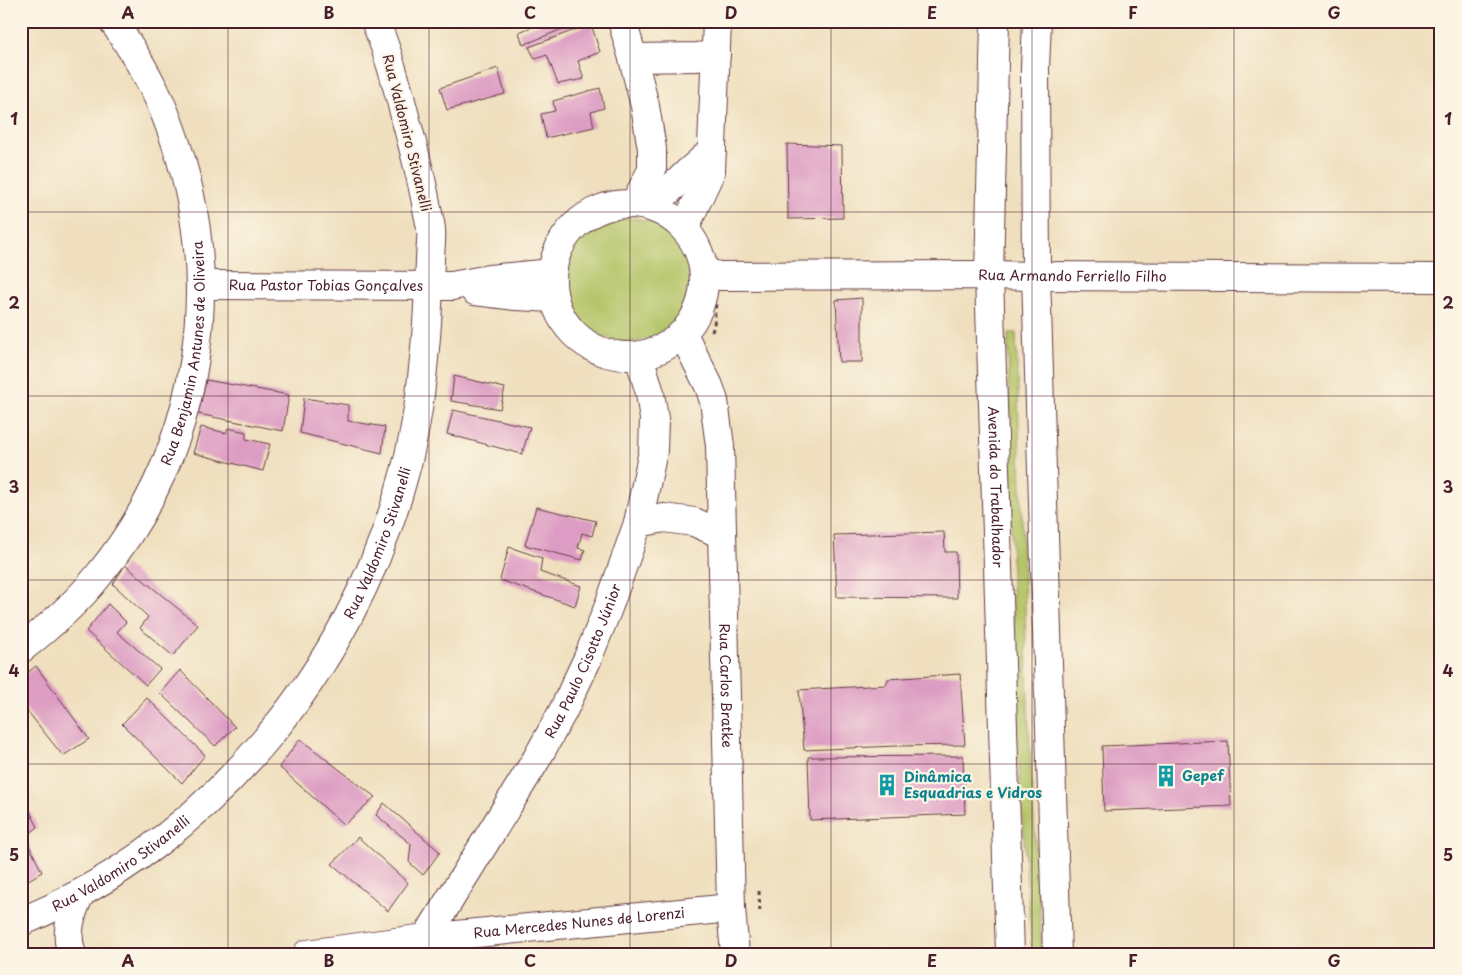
<svg xmlns="http://www.w3.org/2000/svg" width="1462" height="975" viewBox="0 0 1462 975" font-family="'Playpen Sans',sans-serif">
<rect width="100%" height="100%" fill="#fcf5e5"/>
<filter id="ink" filterUnits="userSpaceOnUse"><feTurbulence type="fractalNoise" baseFrequency=".02" numOctaves="2"/><feDisplacementMap in="SourceGraphic" scale="10" xChannelSelector="R" yChannelSelector="G"/><feConvolveMatrix kernelMatrix="1 2 1 2 8 2 1 2 1" color-interpolation-filters="sRGB"/></filter>
<filter id="wash" filterUnits="userSpaceOnUse"><feTurbulence type="fractalNoise" baseFrequency=".0096" numOctaves="4" result="noise"/><feDisplacementMap in="SourceGraphic" scale="20" xChannelSelector="R" yChannelSelector="G"/><feGaussianBlur stdDeviation="1.12" result="paint"/><feColorMatrix in="noise" values="0 0 0 0 0 0 0 0 0 0 0 0 0 0 0 0 0 1.4 0 .05"/><feComposite in="paint" operator="in"/></filter>
<g filter="url(#wash)">
<rect width="100%" height="100%" fill="#efdfbe"/>
<g fill="#b4c467" stroke="#7f7249">
<circle cx="628" cy="280" r="62"/>
<path d="M1008,333H1016L1029,732L1042,954H1032L1014,696Z"/>
</g>
<g id="blocks">
<g fill="#dd9cc3">
<path d="M547,21H582L523,45L519,32Z"/>
<path d="M591,24L600,52L578,61L584,79L558,84L547,55L535,59L529,47Z"/>
<path d="M498,68L505,94L447,110L440,88Z"/>
<path d="M600,88L604,108L591,112L594,127L546,138L541,114L555,111L553,101Z"/>
<path d="M787,144L842,146L843,218L788,219Z"/>
<path d="M862,298V362H839L836,300Z"/>
<path d="M454,376L505,388L500,409L451,401Z"/>
<path d="M206,380L289,395L283,431L198,414Z"/>
<path d="M304,398L348,405V421L385,427L382,453L300,433Z"/>
<path d="M453,410L530,427L522,454L447,434Z"/>
<path d="M201,427L226,433L228,428L246,432V439L270,444L263,471L193,453Z"/>
<path d="M536,507L596,521L592,536L582,533L578,548L585,550L582,560L525,545Z"/>
<path d="M944,532L945,552H956L957,598L837,597L834,535Z"/>
<path d="M509,547L542,558L540,572L581,586L575,606L500,580Z"/>
<path d="M125,565L198,625L173,656L140,628L148,617L113,584Z"/>
<path d="M108,604L126,622L117,632L160,669L146,685L86,631Z"/>
<path d="M36,666L89,739L63,756L21,703V678Z"/>
<path d="M180,670L235,727L215,746L160,693Z"/>
<path d="M960,674L965,745L896,746L804,750L799,690L886,685L888,679Z"/>
<path d="M147,698L205,755L182,783L122,724Z"/>
<path d="M300,739L375,797L344,825L279,767Z"/>
<path d="M1228,741L1231,806L1104,811L1102,746Z"/>
<path d="M963,756L965,814L810,820L808,757Z"/>
<path d="M24,800L38,827L25,837L42,872L25,882L21,875V801Z"/>
<path d="M384,803L440,852L423,875L409,862L411,844L376,815Z"/>
<path d="M358,837L408,883L388,911L332,864Z"/>
</g>
</g>
</g>
<g filter="url(#ink)">
<use href="#blocks" fill-opacity="0" stroke="#633c41" stroke-width="1"/>
<g fill="none" stroke-linecap="round" stroke-linejoin="round">
<g stroke="#633c41" stroke-width="30">
<g id="minor">
<path d="M622,21L633,58L645,106L652,149V170L635,203"/>
<path id="s1" d="M995,21L989,275L1010,954"/>
<path d="M1037,21L1035,68L1036,276L1057,954"/>
<path d="M633,58L697,57L716,54"/>
<circle cx="628" cy="280" r="76"/>
<path d="M652,207L687,173L712,151"/>
<path d="M685,227L711,171L717,21"/>
<path id="s2" d="M704,272L719,276L989,275L1036,276L1441,278"/>
<path id="s3" d="M201,285L452,286L489,279L552,273"/>
<path d="M475,291L516,296L554,298"/>
<path id="s4" d="M683,334L709,386L714,401L720,446L731,908L735,954"/>
<path d="M638,523L664,518L694,522L721,534"/>
<path id="s5" d="M21,649C49,627 76,604 98,576C203,448 227,278 169,124C156,87 135,53 113,21"/>
<path id="s6" d="M21,922C210,842 351,672 404,475C417,430 422,383 426,337C428,312 429,287 430,261C430,251 432,240 431,229C430,220 427,211 426,203C421,176 414,150 407,124C398,89 389,54 375,21"/>
<path id="s7" d="M426,938L536,760L563,711L587,660L608,608L638,523L653,451L654,419L650,393L639,356"/>
<path d="M72,954C64,933 71,912 81,893"/>
<path id="s8" d="M307,954L426,938L731,908"/>
</g>
</g>
<g stroke="#633c41" stroke-width="3" stroke-dasharray="4 4" stroke-linecap="butt">
<path d="M712,332L714,324L716,302"/>
<path d="M759,891L760,915"/>
</g>
<use href="#minor" stroke="#fff" stroke-width="28"/>
</g>
</g>
<path fill="none" stroke="#4a1f2b" stroke-width="1" stroke-opacity="0.55" d="M228,21V954M429,21V954M630,21V954M831,21V954M1032,21V954M1234,21V954M21,212H1441M21,396H1441M21,580H1441M21,764H1441"/>
<defs>
<g id="building-bare" transform="scale(1.725)"><path d="M-4-6H4V6H1V3H-1V6H-4ZM-2.5-4.3h1.7v1.8h-1.7ZM.8-4.3h1.7v1.8H.8ZM-2.5-1h1.7V.8h-1.7ZM.8-1h1.7V.8H.8Z" fill="#0f9aa8" stroke="#fcf5e5" stroke-width="2.5" paint-order="stroke"/></g>
</defs>
<g fill-rule="evenodd">
<use href="#building-bare" x="1166" y="776"/>
<use href="#building-bare" x="887" y="785"/>
</g>
<g text-anchor="middle" stroke-width="4.5" stroke-linejoin="round" paint-order="stroke">
<g font-size="14" fill="#4a1f2b" stroke="#fcf5e5">
<text transform="translate(407 133) rotate(76)" y="5">Rua Valdomiro Stivanelli</text>
<text dy="5" stroke="none"><textPath href="#s2" startOffset="369">Rua Armando Ferriello Filho</textPath></text>
<text dy="5" stroke="none"><textPath href="#s3" startOffset="125">Rua Pastor Tobias Gonçalves</textPath></text>
<text dy="5" stroke="none"><textPath href="#s5" startOffset="351">Rua Benjamin Antunes de Oliveira</textPath></text>
<text dy="5" stroke="none"><textPath href="#s1" startOffset="466">Avenida do Trabalhador</textPath></text>
<text dy="5" stroke="none"><textPath href="#s6" startOffset="536">Rua Valdomiro Stivanelli</textPath></text>
<text dy="5" stroke="none"><textPath href="#s7" startOffset="319">Rua Paulo Cisotto Júnior</textPath></text>
<text dy="5" stroke="none"><textPath href="#s4" startOffset="359">Rua Carlos Bratke</textPath></text>
<text dy="5" stroke="none"><textPath href="#s6" startOffset="116">Rua Valdomiro Stivanelli</textPath></text>
<text dy="5" stroke="none"><textPath href="#s8" startOffset="274">Rua Mercedes Nunes de Lorenzi</textPath></text>
</g>
<g font-size="14" font-weight="bold" fill="#0d838f" stroke="#fcf5e5" text-anchor="start">
<text x="1182" y="781">Gepef</text>
<text x="904" y="782">Dinâmica<tspan x="904" dy="16">Esquadrias e Vidros</tspan></text>
</g>
</g>
<rect width="1462" height="975" fill="none" stroke="#fcf5e5" stroke-width="55"/>
<rect x="28" y="28" width="1406" height="920" fill="none" stroke="#4a1f2b" stroke-width="2"/>
<g font-size="16" text-anchor="middle" font-weight="bold" fill="#4a1f2b">
<text x="128" y="19">A</text>
<text x="329" y="19">B</text>
<text x="530" y="19">C</text>
<text x="731" y="19">D</text>
<text x="932" y="19">E</text>
<text x="1133" y="19">F</text>
<text x="1334" y="19">G</text>
<text x="14" y="125">1</text>
<text x="1448" y="125">1</text>
<text x="14" y="309">2</text>
<text x="1448" y="309">2</text>
<text x="14" y="493">3</text>
<text x="1448" y="493">3</text>
<text x="14" y="677">4</text>
<text x="1448" y="677">4</text>
<text x="14" y="861">5</text>
<text x="1448" y="861">5</text>
<text x="128" y="967">A</text>
<text x="329" y="967">B</text>
<text x="530" y="967">C</text>
<text x="731" y="967">D</text>
<text x="932" y="967">E</text>
<text x="1133" y="967">F</text>
<text x="1334" y="967">G</text>
</g>
</svg>
